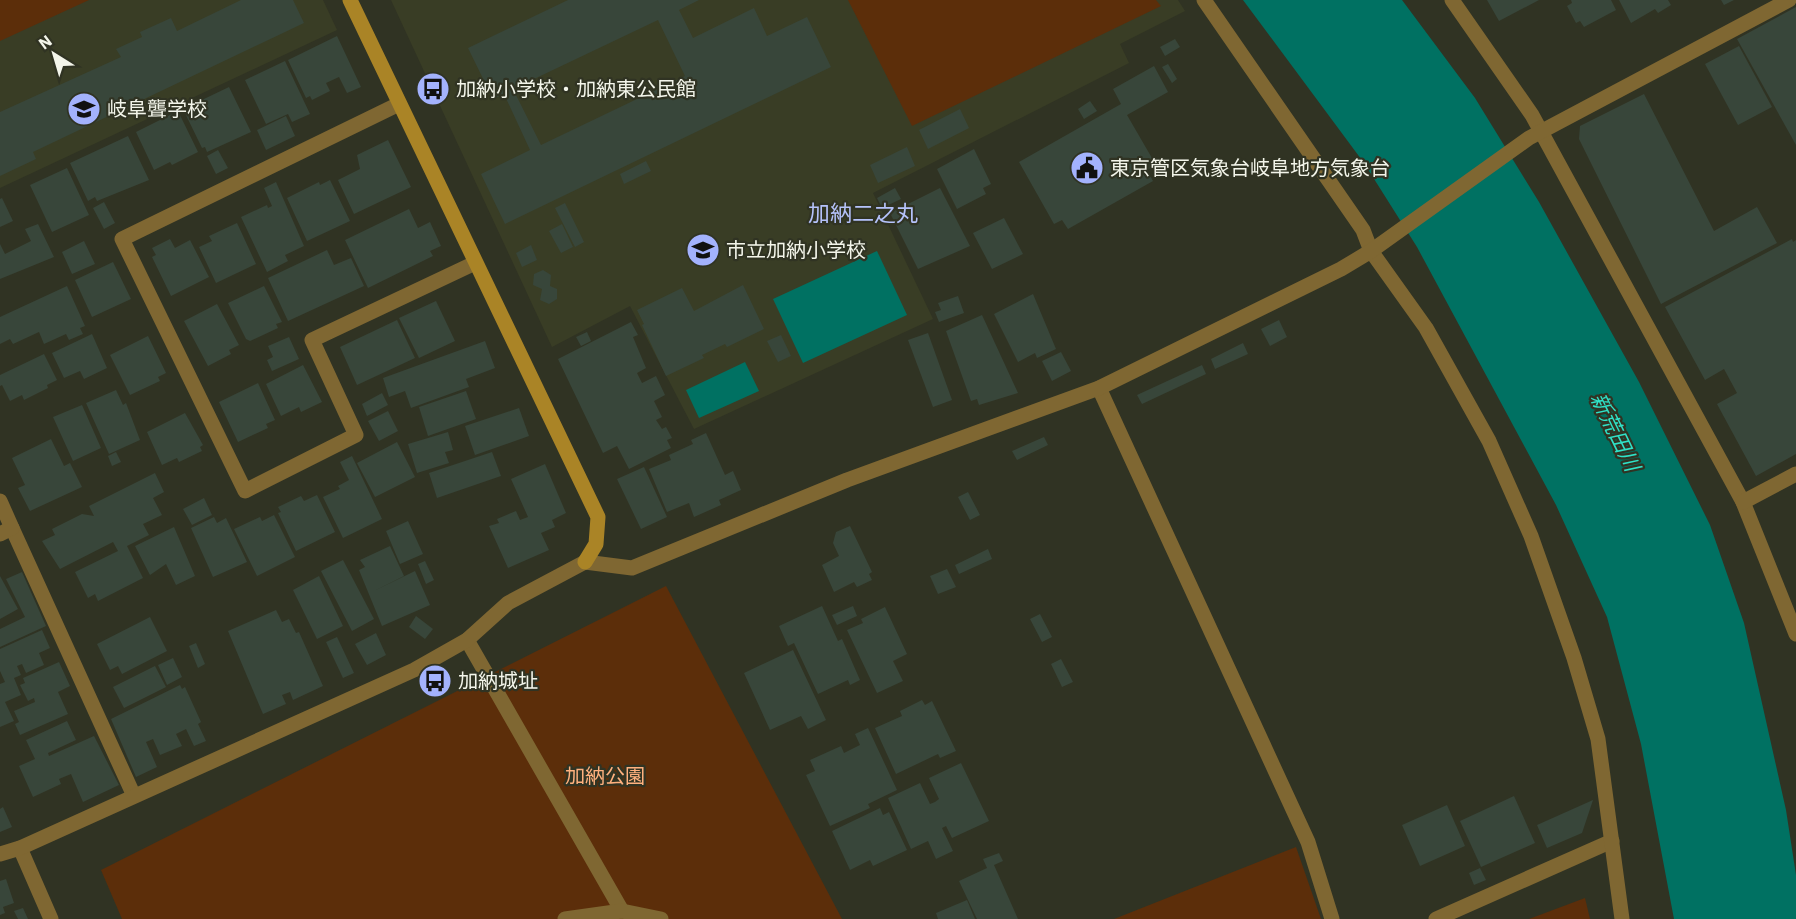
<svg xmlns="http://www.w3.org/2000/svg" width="1796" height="919" viewBox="0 0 1796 919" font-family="'IBM Plex Sans','Noto Sans JP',sans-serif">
<rect width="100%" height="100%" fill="#303323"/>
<g fill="#393d25">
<path d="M0,0H323L337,30L0,188Z"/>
<path d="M391,0H1178L1185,11L1120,44L1129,63L873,193L933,319L694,429L630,306L552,347Z"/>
</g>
<g fill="#5c2e0a">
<path d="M0,0H89L0,41Z"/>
<path d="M848,0H1156L1161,6L912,126Z"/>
<path d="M666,586L842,919H122L101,870Z"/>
<path d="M1296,847L1321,919H1114Z"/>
<path d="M1585,898L1590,919H1529Z"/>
</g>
<g fill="#007162">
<path d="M1243,0H1402L1475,98L1539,202L1639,382L1710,525L1744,623L1786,810L1796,875V919H1674L1641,744L1607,617L1556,505L1417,247L1364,163Z"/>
<path d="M877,251L907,315L803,363L773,299Z"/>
<path d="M745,362L759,391L699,418L686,390Z"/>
</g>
<g fill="#38463a" fill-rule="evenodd">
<path d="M241,0H293L304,23L33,152L36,159L0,176V112L121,57L116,49L142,37L140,32L171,18L177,31Z"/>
<path d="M568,0H699L679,10L693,38L754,8L767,36L807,17L831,67L505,224L481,174L530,150L504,94L493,99L468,48ZM658,20L685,76L541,145L513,89Z"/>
<path d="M1487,0H1539L1499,21Z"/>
<path d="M1571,0H1611L1616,10L1584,27L1580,21L1576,23L1567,6L1572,3Z"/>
<path d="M1619,0H1668L1671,5L1658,13L1655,9L1631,23Z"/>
<path d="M1721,0H1734L1724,5Z"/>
<path d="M1796,7V145L1737,39Z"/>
<path d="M337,36L361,87L347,93L339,77L326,83L330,91L312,100L310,96L306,98L288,60Z"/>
<path d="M1175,39L1180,47L1165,56L1160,47Z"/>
<path d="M1739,46L1772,107L1738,125L1705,64Z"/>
<path d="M285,61L310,114L292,122L288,114L266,124L245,80Z"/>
<path d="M1168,64L1177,79L1172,83L1162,67Z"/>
<path d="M1154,66L1168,92L1127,115L1156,165L1147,170L1153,181L1068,229L1062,220L1054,224L1019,162L1121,104L1113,89Z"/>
<path d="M229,87L251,132L207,152L205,147L202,148L183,109Z"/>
<path d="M1644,94L1714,231L1757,207L1777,243L1661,304L1579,139L1580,126Z"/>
<path d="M1090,101L1097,111L1084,119L1078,109Z"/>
<path d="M960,109L969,128L928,149L919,130Z"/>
<path d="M178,111L198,152L172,165L170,162L154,170L136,132Z"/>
<path d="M286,116L295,136L266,150L257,130Z"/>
<path d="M128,136L149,180L97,201L95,197L88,201L70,163Z"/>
<path d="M388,140L411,187L354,214L338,180L360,169L357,155Z"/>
<path d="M907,147L915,166L878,183L870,165Z"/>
<path d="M974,149L991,184L983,188L986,194L957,209L937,169Z"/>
<path d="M218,150L228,168L216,174L207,156Z"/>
<path d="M646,161L651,171L624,184L620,174Z"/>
<path d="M67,168L89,215L52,232L30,185Z"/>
<path d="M330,180L350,221L307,241L287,198L319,182L320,185Z"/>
<path d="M276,182L304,246L285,255L288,261L267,272L241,217L267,205L268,208L272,206L264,188Z"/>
<path d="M895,188L901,199L882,208L877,198Z"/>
<path d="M940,188L970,246L918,269L890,213Z"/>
<path d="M2,198L13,221L0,227V199Z"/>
<path d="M104,202L115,223L104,229L93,208Z"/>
<path d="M565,203L584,242L575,247L555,208Z"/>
<path d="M409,209L418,228L430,222L441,246L430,251L433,256L368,288L345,240Z"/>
<path d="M1004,218L1023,254L992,269L973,233Z"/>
<path d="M237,223L256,264L216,283L199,247L212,241L209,236Z"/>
<path d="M38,224L54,257L0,279V244L5,254L31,241L25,229Z"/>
<path d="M562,224L573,247L561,253L549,231Z"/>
<path d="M170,239L175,248L190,240L209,277L171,296L152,257L156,255L152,248Z"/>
<path d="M1792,239L1793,242L1796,240V454L1756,476L1717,404L1737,393L1724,369L1705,380L1665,307Z"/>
<path d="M84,241L95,264L72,274L62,252Z"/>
<path d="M531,245L537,260L522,267L516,253Z"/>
<path d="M327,250L334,265L351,258L364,286L288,321L268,278Z"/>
<path d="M113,262L131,299L92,317L75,280Z"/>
<path d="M543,270L551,275L550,286L557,289V299L549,304L540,300L542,289L533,285L534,274Z"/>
<path d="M743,285L764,329L727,347L725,344L702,355L704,358L666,376L642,325L644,324L637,310L682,288L694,311Z"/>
<path d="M67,286L85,326L80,328L83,334L69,340L66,334L44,344L39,332L13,344L10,339L0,344V317Z"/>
<path d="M264,286L282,322L276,324L278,328L250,341L246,339L228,303Z"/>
<path d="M1033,294L1056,349L1037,358L1035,353L1018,362L994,314Z"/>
<path d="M958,296L964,313L939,322L935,312L941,310L938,303Z"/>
<path d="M436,301L455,341L419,358L399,318Z"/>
<path d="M217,304L239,345L229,350L231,354L208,366L184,321Z"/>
<path d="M982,315L1018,393L979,405L977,399L971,401L946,331Z"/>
<path d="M397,320L415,358L357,385L340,347Z"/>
<path d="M1279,320L1287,337L1270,346L1261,329Z"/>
<path d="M631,322L638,335L633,337L646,368L637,373L642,383L656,376L665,395L654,401L662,417L656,420L662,429L666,427L672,438L667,440L671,448L629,469L617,446L603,453L558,359Z"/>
<path d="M587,332L591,341L581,346L576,337Z"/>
<path d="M928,333L952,400L933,407L908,340Z"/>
<path d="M92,334L107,368L84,379L80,371L64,378L52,353Z"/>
<path d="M781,335L791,356L778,362L767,341Z"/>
<path d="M148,336L166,373L158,377L160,381L130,395L110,355Z"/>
<path d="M289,337L299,359L272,371L267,360L273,357L268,346Z"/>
<path d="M485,341L495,368L466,379L469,387L411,408L405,391L389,397L383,378Z"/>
<path d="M1243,343L1248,354L1215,369L1211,359Z"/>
<path d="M1061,352L1071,371L1052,381L1042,361Z"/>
<path d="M44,354L57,380L47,385L48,388L24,400L22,395L10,401L2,385L0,386V375Z"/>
<path d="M303,365L322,402L301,412L299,407L281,416L266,384Z"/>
<path d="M1202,365L1206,374L1142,404L1137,395Z"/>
<path d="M258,383L275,420L266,424L268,428L238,442L219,402Z"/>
<path d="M116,390L123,405L126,403L140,440L109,454L86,403Z"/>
<path d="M466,391L476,419L428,436L419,407Z"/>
<path d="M382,393L388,405L367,416L362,404Z"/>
<path d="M82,405L101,448L73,461L53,417Z"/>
<path d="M519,408L529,436L475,455L465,426Z"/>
<path d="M388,411L398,431L379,441L368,421Z"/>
<path d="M185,413L203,445L200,447L202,451L179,462L177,458L162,465L147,432Z"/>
<path d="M448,432L453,450L445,452L449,463L417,473L408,444Z"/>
<path d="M706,433L725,475L733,471L741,490L719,500L721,505L694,517L689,503L667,512L649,469L671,460L669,455L693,444L691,440Z"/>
<path d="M1044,437L1048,445L1017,460L1012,451Z"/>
<path d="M51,439L64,466L70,463L82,487L30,511L18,488L25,485L12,458Z"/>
<path d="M397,442L415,477L375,497L357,463Z"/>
<path d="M116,452L121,462L112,466L108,456Z"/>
<path d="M492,452L501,476L437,498L429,473Z"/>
<path d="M352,456L382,519L343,538L323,497L340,489L338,486L349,480L340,462Z"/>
<path d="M545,464L566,513L552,520L555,527L541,533L549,550L508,568L489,526L499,523L497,519L516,511L520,520L528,517L511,479Z"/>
<path d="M644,467L667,517L641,529L617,479Z"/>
<path d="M155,473L164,492L153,498L162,515L143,524L149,535L127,546L143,578L98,601L95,594L88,598L75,572L118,551L113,542L60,569L42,541L55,535L52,529L82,514L94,516L89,506Z"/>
<path d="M968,492L980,515L970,520L958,497Z"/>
<path d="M317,495L335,532L296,551L278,513L281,512L278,507L301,496L304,501Z"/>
<path d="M204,498L212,515L192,525L183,509Z"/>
<path d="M274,515L295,557L257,576L234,529L260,517L262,521Z"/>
<path d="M214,517L217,523L226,518L247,562L213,577L191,528Z"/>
<path d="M408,521L423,554L400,564L386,531Z"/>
<path d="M850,526L872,572L869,574L872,580L857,587L854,582L834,592L822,565L839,556L833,543L836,532Z"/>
<path d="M174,527L195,576L176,585L166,564L150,575L135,546Z"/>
<path d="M390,546L404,576L374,591L415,571L430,605L382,626L359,570L365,567L360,560Z"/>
<path d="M988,549L992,559L959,574L955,565Z"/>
<path d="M343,560L374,619L352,631L321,571Z"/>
<path d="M425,561L434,580L426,584L418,564Z"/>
<path d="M947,569L956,587L938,594L930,576Z"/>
<path d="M22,572L46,626L0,647V629L25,617L6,579Z"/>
<path d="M0,576L18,609L0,619Z"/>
<path d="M319,576L343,626L317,639L293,590Z"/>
<path d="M822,606L838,641L842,639L860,680L850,685L848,680L818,694L794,643L788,646L779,626Z"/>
<path d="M853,606L857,616L837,625L832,615Z"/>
<path d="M885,607L907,654L893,661L903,681L877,693L847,630L863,623L861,619Z"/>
<path d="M276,610L282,622L289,619L296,633L299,632L323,686L293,700L290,692L282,695L286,704L263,714L228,631Z"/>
<path d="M1040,614L1052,637L1042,642L1030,619Z"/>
<path d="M416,616L433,629L425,639L409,627Z"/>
<path d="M150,617L167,651L122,674L118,666L110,670L97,644Z"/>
<path d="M42,630L50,648L39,653L44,665L26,673L22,664L17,666L21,675L14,678L21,695L5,702L14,721L0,727V684L5,682L0,671V649Z"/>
<path d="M376,633L386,655L367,665L355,644Z"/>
<path d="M337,637L354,673L343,678L326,642Z"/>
<path d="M196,643L205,664L198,668L189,646Z"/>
<path d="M793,650L826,720L808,729L801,716L770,730L744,673Z"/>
<path d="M173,658L182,677L167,685L158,665Z"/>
<path d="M1061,659L1073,682L1062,687L1051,664Z"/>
<path d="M59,662L70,686L58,692L68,714L20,735L15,724L19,722L14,711L35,702L34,698L28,701L20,685L25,683L23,678Z"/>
<path d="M155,666L166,687L124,708L113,687Z"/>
<path d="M180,685L182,689L185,687L201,722L198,724L206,741L194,746L186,729L176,734L182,746L160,755L153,739L146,742L157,767L136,777L111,719Z"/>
<path d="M922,700L925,705L932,701L956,751L940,758L938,754L896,774L875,728L902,716L900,711Z"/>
<path d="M67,721L76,740L48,753L49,756L94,736L119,785L83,802L71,774L59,779L61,784L33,797L19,766L35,759L26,740Z"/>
<path d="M868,728L897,790L868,804L870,808L830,826L806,775L815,771L810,760L841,746L844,753L860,745L855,734Z"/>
<path d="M961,763L989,821L952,838L946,826L942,828L953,851L936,859L928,841L911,849L888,798L920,783L930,804L935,802L939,799L929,778Z"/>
<path d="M1514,796L1535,843L1481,867L1460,821Z"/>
<path d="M1593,800L1582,833L1547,848L1537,825Z"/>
<path d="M1447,805L1465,846L1420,866L1402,825Z"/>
<path d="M3,807L12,827L0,832V809Z"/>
<path d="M880,808L883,815L889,812L907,850L873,866L870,860L850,870L832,831Z"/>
<path d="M999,853L1003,861L994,865L1018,919H977L959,881L987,868L983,859Z"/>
<path d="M1480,868L1486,880L1474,885L1469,873Z"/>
<path d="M6,879L14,903L3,907L5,913L0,915V881Z"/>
<path d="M967,900L975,919H938L936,913Z"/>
<path d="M23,908L28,919H18L14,911Z"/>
</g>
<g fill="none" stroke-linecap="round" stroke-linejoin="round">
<g stroke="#7f6732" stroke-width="15">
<path d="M12,528L134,796"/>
<path d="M467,640L622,911"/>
<path d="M565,919L622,911L661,919"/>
<path d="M1436,919L1612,841"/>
</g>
<g stroke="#7f6732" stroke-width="15">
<path d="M1204,0L1363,230L1371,251L1426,328L1489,441L1531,536L1574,658L1598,739L1622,919"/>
<path d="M1452,0L1532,115L1743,502L1796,634"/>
<path d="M399,104L122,239L245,491L356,435L312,340L475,263"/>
<path d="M1099,388L1308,842L1332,919"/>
<path d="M0,501L12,528L0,534"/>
<path d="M1743,502L1796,474"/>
<path d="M20,848L51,919"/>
<path d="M0,854L20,848L414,670L467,640L508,603L585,562L632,568L847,480L1099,388L1341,269L1371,251L1529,138L1789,0"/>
</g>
<path stroke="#aa8426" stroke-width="15" d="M350,0L598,517L596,544L585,562"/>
</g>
<defs>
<g id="bus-disc" transform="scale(1.725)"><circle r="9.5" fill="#a3b2fd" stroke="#303323"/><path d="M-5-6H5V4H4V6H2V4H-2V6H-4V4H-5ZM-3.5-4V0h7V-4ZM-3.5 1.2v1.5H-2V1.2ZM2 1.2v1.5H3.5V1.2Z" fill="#111"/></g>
<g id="school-disc" transform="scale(1.725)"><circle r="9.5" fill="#a3b2fd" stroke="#303323"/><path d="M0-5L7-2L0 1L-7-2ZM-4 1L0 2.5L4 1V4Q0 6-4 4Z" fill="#111"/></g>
<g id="civic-disc" transform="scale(1.725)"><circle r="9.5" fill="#a3b2fd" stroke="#303323"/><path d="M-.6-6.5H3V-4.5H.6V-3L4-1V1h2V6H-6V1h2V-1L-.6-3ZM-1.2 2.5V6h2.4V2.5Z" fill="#111"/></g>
</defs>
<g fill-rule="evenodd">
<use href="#bus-disc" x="433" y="89"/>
<use href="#school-disc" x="84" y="109"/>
<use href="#civic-disc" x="1087" y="168"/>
<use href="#school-disc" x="703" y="250"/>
<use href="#bus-disc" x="435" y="681"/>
</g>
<g text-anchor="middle" stroke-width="4.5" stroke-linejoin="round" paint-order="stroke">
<g font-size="20" fill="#f3f5ea" stroke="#303323" text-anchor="start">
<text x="456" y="96">加納小学校・加納東公民館</text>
<text x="107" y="116">岐阜聾学校</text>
<text x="1110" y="175">東京管区気象台岐阜地方気象台</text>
<text x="726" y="257">市立加納小学校</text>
<text x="458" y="688">加納城址</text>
</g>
<g font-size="20" fill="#ffb17e" stroke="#303323">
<text x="605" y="783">加納公園</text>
</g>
<g font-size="21" font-style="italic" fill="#2fe2c8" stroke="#303323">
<text transform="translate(1615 432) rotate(64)" y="7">新荒田川</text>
</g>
<g font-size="22" fill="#b5c2fa" stroke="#303323">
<text x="863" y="221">加納二之丸</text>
</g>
</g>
<g transform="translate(54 54) rotate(323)" stroke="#303323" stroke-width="4.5" paint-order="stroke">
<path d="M0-4.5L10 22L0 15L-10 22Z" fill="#f3f5ea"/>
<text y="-9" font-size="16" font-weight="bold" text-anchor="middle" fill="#f3f5ea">N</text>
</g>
</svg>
